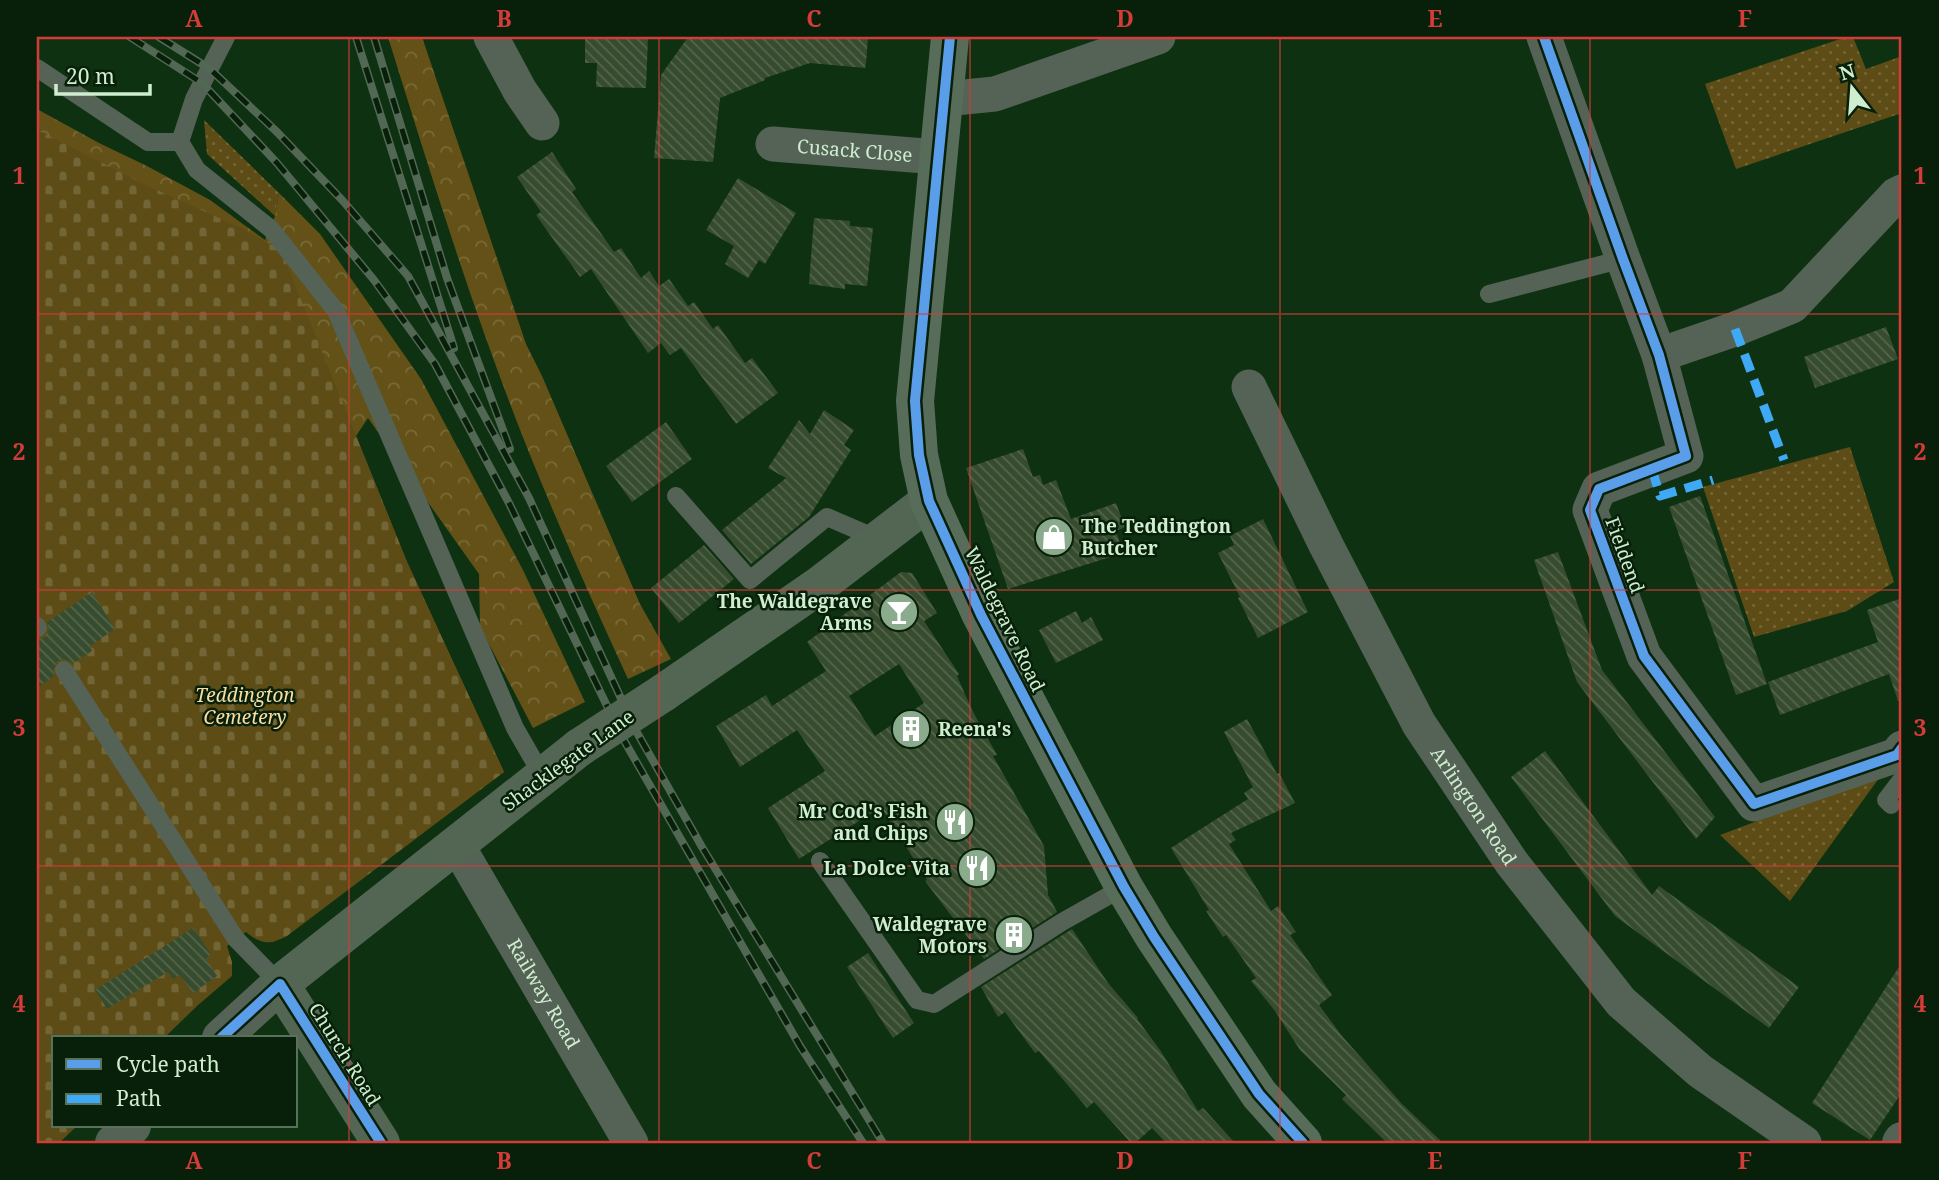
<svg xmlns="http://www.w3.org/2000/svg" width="1939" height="1180" viewBox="0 0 1939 1180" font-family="'Noto Serif',serif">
<defs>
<pattern id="grass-dots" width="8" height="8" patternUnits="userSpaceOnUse" patternTransform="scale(1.75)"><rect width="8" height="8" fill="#5d4c15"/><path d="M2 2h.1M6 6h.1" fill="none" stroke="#736636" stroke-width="1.8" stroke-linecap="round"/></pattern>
<pattern id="forest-crowns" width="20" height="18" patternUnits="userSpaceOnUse" patternTransform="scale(1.75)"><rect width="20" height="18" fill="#635117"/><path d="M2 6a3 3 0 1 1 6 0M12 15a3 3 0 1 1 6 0" fill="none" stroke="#786a38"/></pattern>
<pattern id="cemetery-stones" width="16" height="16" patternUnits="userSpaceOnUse" patternTransform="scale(1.75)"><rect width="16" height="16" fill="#5d4c15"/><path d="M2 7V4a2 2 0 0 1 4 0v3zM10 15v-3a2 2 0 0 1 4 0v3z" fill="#736636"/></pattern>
<pattern id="building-back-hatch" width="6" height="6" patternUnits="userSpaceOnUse" patternTransform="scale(1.75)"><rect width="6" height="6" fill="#374c2e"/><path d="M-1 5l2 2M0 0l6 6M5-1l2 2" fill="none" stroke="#53664b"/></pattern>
</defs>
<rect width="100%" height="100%" fill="#0e3112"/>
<g fill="url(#grass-dots)">
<path d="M1846,37H1853L1866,69L1902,56V113L1736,169L1705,84Z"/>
<path d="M204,120L279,193L275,216L207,154Z"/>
<path d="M1850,447L1894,582L1847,611L1754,637L1703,487Z"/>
<path d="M1882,774L1790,901L1720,835Z"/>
</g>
<g fill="url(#forest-crowns)">
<path d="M388,37H422L526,344L542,376L640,604L671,659L628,679C593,603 559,527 528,450C474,315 431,175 388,37Z"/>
<path d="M37,109L99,143L147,166L210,200L265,240L275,216L279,193L320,234L421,379L523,570L585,702L533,728L480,627L479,574L368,418L356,436L407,562L504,772L444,813L37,152Z"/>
</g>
<path fill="url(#cemetery-stones)" d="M37,130L148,186L239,227L281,250L407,562L504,772L287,936C269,945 262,945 246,932L227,946L232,962V976L197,1006L164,1038H54V1126H77L59,1143H37Z"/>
<g fill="url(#building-back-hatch)" fill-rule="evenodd">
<path d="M585,37H648L646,88L596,87L597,63H585Z"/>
<path d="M688,37H868L866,63L865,68L810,63L765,78V80L720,98L713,162L654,158L661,75Z"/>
<path d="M552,152L576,189L572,192L614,252L621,248L641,278L649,271L659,286L669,279L688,306L694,302L713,329L718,325L745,363L752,358L778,393L736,424L681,348L670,355L661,343L648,353L591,269L580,277L536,215L541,212L517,177Z"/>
<path d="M738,178L796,213L765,264L759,260L748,278L725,264L734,246L706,230Z"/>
<path d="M814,218L850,221V226L873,228L867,286L845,284V289L809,284Z"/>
<path d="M1886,327L1898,359L1815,388L1804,357Z"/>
<path d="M824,410L854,430L844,445L851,450L809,517L751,564L722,530L786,478L768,468L799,420L810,434Z"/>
<path d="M666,422L692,459L632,502L606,466Z"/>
<path d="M1023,449L1033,477L1040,475L1043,485L1056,480L1071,519L1116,503L1125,527L1116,531L1120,543V554L1008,589L966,468Z"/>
<path d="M1700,496L1767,684L1736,695L1669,507Z"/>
<path d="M1263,519L1308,612L1258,638L1238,598L1240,597L1218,553L1234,545L1230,536Z"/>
<path d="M704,545L734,579L679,623L651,588Z"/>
<path d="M1558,552L1602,670L1715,817L1696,839L1577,682L1534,560Z"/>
<path d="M901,572L912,573L937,613L924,621L959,674L957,676L972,710L997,755L993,756L1044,846L1048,895L1057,912L984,959L925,881L927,880L881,807L799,859L768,808L825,771L797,730L740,767L716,726L766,695L772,706L826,671L807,642ZM899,664L924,703L875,736L849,696Z"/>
<path d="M92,592L115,629L90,646L92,651L73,663L64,659L57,661L53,670L54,676L37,688V639L44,638L48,634L49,628L47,622Z"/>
<path d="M1902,598V700L1898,701L1889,674L1780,715L1768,682L1878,642L1867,610Z"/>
<path d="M1076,611L1082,623L1091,617L1103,640L1056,663L1039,630Z"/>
<path d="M1247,719L1277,774L1279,773L1295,803L1231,833L1236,840L1229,844L1271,911L1278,906L1296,932L1290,935L1332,995L1319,1005L1342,1036L1402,1104L1443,1143H1387L1342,1099L1346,1095L1300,1050L1275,1011L1251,981L1256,978L1226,935L1223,937L1206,911L1209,910L1171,848L1248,799L1244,793L1253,787L1224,732Z"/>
<path d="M1545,751L1652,895L1659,886L1799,987L1769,1028L1615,916L1511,777Z"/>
<path d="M193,928L211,954L206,959L217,976L193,993L180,975L173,979L168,972L107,1009L95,990Z"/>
<path d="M1072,929L1108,983L1138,1018L1137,1019L1160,1050L1198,1111L1203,1108L1235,1143H1166L1152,1128L1135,1143H1131L1094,1102L1087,1108L1039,1051L1035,1053L1005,1012L998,1017L981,987Z"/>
<path d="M868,953L914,1023L893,1038L847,967Z"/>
<path d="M1902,962V1092L1870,1140L1812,1103Z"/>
</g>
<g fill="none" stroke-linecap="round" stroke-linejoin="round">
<g stroke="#546355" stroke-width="18">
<path d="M226,37L194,99L180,142L197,170L271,229L336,311L515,728L542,775"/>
<path d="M37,68L148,142H180"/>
<path d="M1489,294L1623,259"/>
<path d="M676,496L750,580L827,517L878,539"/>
<path d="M37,626L38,628"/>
<path d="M64,670L236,939L280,984"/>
<path d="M1891,805L1886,800L1902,779"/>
<path d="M820,861L917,1000L934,1004L1062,922L1124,887"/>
</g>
<g stroke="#546355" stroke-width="35">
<path d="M491,37L520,91L542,123"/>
<path d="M1544,37L1623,259L1659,355L1686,456L1599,489L1590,510L1644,656L1754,804L1897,755L1902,748"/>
<path d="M944,99L995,94L1158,37"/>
<path id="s1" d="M773,144L938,157"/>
<path d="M1659,355L1735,329L1792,306L1896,195L1902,192"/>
<path id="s2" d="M1249,387L1326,545L1419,724L1512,863L1621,1002L1700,1071L1804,1143"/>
<path id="s3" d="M457,845L631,1143"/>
</g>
<g stroke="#546355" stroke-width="38">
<path d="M221,1038L280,984"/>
<path d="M114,1143L132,1126"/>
<path d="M1901,1143L1902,1141"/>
</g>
<g stroke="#526653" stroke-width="38">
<path d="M663,693L817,587L929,501"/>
<path d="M381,1143L280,984L580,747"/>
</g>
<path stroke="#586d59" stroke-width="38" d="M950,37L915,401L919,455L929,501L981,615L1124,887L1154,937L1259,1094L1303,1143"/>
<g stroke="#526854" stroke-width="8">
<g id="rail">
<path d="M130,37L202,83L277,163L374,280L435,364L509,503L622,737L800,1046L863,1143"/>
<path d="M159,37L210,69L277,132L343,201L408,276L529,498L635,729L702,847L883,1143"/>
<path d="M356,37L454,348"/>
<path d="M374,37L447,278L510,449"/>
</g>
</g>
<use href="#rail" stroke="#08200a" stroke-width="5" stroke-dasharray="16" stroke-linecap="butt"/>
<path stroke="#526653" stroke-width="38" d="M580,747L663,693"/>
<g stroke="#3fa9f5" stroke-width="9" stroke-dasharray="18 9" stroke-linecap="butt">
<path d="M1735,329L1784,460"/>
<path d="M1652,469L1660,496L1713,480"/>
</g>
<g stroke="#08200a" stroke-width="15">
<g id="cycleway">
<path d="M950,37L915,401L919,455L929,501L981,615L1124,887L1154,937L1259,1094L1303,1143"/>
<path d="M1544,37L1623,259L1659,355L1686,456L1599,489L1590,510L1644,656L1754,804L1897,755L1902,748"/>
<path d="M221,1038L280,984L381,1143"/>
</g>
</g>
<use href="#cycleway" stroke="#5a9eea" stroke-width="10"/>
</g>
<path fill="none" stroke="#d53c39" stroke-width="2" stroke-opacity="0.55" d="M349,37V1143M659,37V1143M970,37V1143M1280,37V1143M1590,37V1143M37,314H1902M37,590H1902M37,866H1902"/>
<defs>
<g id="shop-disc" transform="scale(2.0125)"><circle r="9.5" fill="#8bab8d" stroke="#08200a"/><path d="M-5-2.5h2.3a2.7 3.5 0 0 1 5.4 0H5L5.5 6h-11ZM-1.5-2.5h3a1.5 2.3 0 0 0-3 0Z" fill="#fff"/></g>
<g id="bar-disc" transform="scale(2.0125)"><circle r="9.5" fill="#8bab8d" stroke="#08200a"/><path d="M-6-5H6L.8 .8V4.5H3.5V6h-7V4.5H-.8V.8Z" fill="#fff"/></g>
<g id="building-disc" transform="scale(2.0125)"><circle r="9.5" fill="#8bab8d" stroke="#08200a"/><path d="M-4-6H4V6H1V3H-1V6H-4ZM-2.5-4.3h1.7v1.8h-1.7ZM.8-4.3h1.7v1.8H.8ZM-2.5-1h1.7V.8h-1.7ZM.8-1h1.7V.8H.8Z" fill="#fff"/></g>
<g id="restaurant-disc" transform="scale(2.0125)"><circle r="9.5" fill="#8bab8d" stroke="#08200a"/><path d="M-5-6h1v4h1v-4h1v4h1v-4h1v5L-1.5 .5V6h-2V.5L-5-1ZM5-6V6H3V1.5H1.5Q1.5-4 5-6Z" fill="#fff"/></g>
</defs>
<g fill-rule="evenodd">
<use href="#shop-disc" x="1054" y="537"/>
<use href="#bar-disc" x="899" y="612"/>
<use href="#building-disc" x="911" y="729"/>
<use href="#restaurant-disc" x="955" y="822"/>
<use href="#restaurant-disc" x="977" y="868"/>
<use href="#building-disc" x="1014" y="935"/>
</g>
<g text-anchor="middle" stroke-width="5" stroke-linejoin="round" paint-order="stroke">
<g font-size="19" fill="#cfedcf" stroke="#08200a">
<text dy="7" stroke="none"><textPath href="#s1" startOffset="82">Cusack Close</textPath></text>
<text transform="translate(1625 555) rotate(70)" y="7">Fieldend</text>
<text transform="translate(1005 619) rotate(64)" y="7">Waldegrave Road</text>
<text transform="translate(568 760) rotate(-36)" y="7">Shacklegate Lane</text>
<text dy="7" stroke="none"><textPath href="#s2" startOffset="476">Arlington Road</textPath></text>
<text dy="7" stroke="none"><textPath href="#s3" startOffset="172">Railway Road</textPath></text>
<text transform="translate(345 1054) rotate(58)" y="7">Church Road</text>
</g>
<g font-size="19" font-weight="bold" fill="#cfedcf" stroke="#08200a" text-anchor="end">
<text x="1081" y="533" text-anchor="start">The Teddington<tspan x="1081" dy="22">Butcher</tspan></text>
<text x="872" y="608">The Waldegrave<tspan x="872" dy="22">Arms</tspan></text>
<text x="938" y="736" text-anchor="start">Reena's</text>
<text x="928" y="818">Mr Cod's Fish<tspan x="928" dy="22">and Chips</tspan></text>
<text x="950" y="875">La Dolce Vita</text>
<text x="987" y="931">Waldegrave<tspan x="987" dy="22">Motors</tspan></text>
</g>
<g font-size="19" font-style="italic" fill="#f9dda2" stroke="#08200a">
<text x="245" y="702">Teddington<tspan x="245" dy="22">Cemetery</tspan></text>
</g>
</g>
<rect width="1939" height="1180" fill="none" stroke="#08200a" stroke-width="77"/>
<rect x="52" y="1036" width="245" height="91" fill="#08200a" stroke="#587259" stroke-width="2"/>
<rect x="66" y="1059" width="35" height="10" fill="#5a9eea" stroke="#587259" stroke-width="2"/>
<text x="116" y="1072" font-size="21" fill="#cfedcf">Cycle path</text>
<rect x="66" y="1094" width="35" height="10" fill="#3fa9f5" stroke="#587259" stroke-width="2"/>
<text x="116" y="1106" font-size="21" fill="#cfedcf">Path</text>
<g transform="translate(1852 88) rotate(343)" stroke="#08200a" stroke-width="5" paint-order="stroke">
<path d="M0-5L12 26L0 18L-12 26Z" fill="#cfedcf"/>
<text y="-10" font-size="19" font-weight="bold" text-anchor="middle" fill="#cfedcf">N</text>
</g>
<path d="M56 84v10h94v-10" fill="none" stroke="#cfedcf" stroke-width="3.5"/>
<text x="66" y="84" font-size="21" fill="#cfedcf" stroke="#08200a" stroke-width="5" paint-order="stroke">20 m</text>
<rect x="38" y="38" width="1862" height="1104" fill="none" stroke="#d53c39" stroke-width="2.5"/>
<g font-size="23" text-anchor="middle" font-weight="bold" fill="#d53c39">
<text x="194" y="27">A</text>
<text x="504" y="27">B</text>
<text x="814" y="27">C</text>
<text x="1125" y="27">D</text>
<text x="1435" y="27">E</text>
<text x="1745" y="27">F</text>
<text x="19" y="184">1</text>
<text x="1920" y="184">1</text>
<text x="19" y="460">2</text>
<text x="1920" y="460">2</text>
<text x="19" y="736">3</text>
<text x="1920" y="736">3</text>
<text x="19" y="1012">4</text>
<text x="1920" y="1012">4</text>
<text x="194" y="1169">A</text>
<text x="504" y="1169">B</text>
<text x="814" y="1169">C</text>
<text x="1125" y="1169">D</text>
<text x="1435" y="1169">E</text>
<text x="1745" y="1169">F</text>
</g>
</svg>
